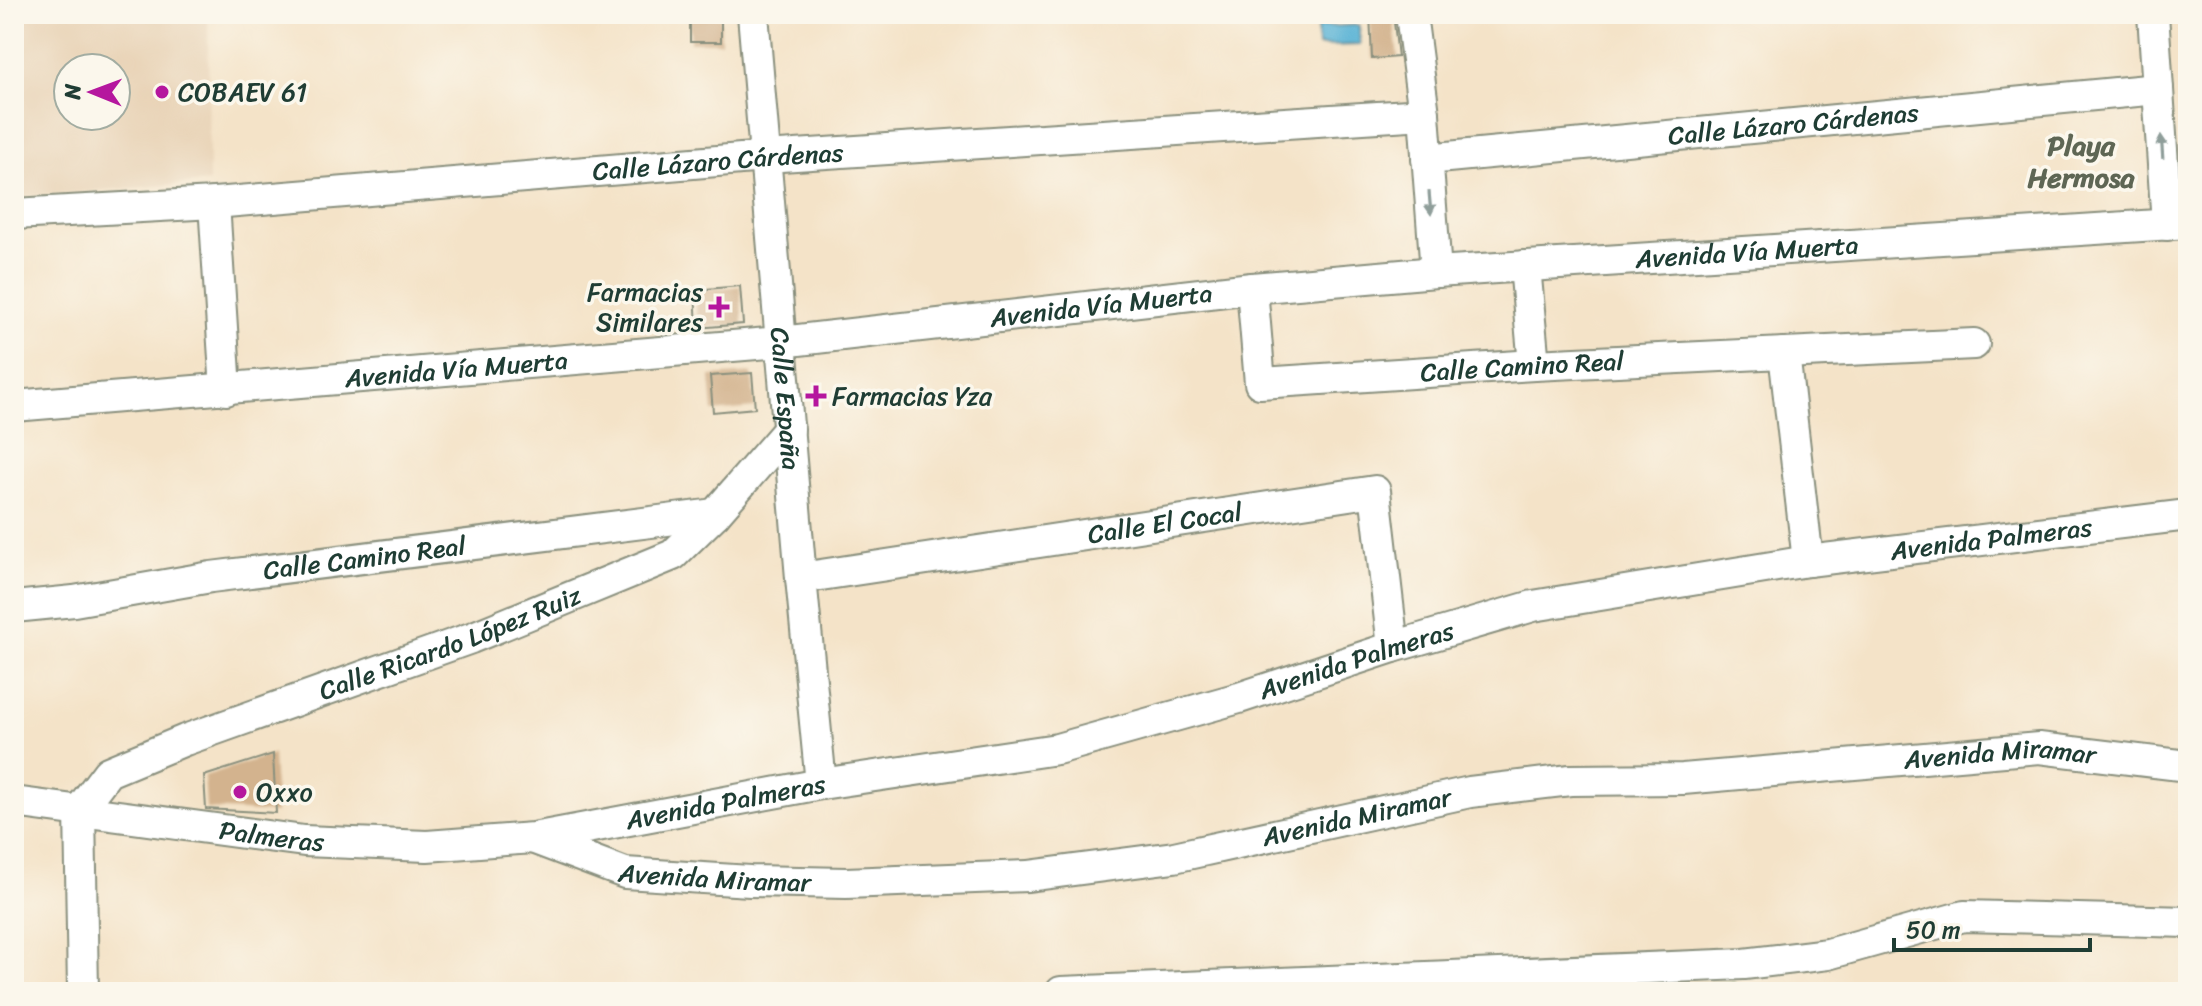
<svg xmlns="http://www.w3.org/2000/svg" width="2202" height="1006" viewBox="0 0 2202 1006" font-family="Sriracha,sans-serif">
<rect width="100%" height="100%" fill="#fbf7ec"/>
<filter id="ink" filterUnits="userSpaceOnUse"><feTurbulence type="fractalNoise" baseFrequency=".0125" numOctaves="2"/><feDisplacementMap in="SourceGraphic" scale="16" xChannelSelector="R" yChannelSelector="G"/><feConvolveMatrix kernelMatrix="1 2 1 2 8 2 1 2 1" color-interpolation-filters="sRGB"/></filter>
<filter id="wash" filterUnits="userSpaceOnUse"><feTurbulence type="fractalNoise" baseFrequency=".006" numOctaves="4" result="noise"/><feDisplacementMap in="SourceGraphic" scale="32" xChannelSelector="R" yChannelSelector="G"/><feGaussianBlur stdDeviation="1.8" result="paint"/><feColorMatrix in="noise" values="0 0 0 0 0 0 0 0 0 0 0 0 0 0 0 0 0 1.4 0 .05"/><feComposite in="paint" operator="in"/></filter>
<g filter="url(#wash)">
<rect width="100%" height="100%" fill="#f4e3c8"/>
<path fill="#e9d4b8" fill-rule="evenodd" d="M14,14H208L209,182L14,197ZM68,68H116V116H68Z"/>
<path fill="#97c776" stroke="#5b8255" stroke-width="2" d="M1734,982L1735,992H1464Z"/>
<path fill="#58b2d5" stroke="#3c7884" stroke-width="2" d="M1359,25L1360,45L1318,46L1317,27Z"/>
<g id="blocks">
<g fill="#d3b38e">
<path d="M1370,14H1393L1398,57L1372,59Z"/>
<path d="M690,16L721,17V42H690Z"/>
<path d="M740,286L743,324L697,328L695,290Z"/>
<path d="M752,373L755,408L713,412L710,376Z"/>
<path d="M273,754L276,813L206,809L204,776Z"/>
</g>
</g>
</g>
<g filter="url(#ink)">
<use href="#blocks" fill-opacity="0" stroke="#8a907e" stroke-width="2"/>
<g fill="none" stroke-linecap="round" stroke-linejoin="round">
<g stroke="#8a907e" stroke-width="34">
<g id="minor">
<path id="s1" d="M753,14L801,578L821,784"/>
<path d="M1411,14L1424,114L1436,272"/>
<path d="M2153,14L2167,225"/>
<path id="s2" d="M1427,159L2158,89"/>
<path d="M214,203L226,390"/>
<path id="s3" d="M14,214L214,203L765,157L1424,114"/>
<path d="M1525,266L1534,365"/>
<path id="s4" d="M1252,288L1260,383L1534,365L1974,344"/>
<path d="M1784,353L1808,561"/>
<path id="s5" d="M14,406L781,342L1252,288L1436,272L2188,223"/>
<path id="s6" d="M801,578L1375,491L1393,647"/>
<path id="s7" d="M14,607L74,601L211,577L715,514"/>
<path id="s8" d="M14,802L304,841L427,846L533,838L821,784L1057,749L1239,698L1393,647L1533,606L1808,561L2188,515"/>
<path id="s9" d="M80,809L108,772L185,740L471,638L673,555L715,514L789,429"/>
<path d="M80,809L83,992"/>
<path id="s10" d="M535,839L625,873L750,881L846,883L1028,876L1174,857L1470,792L1570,780L1683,779L2039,748L2188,766"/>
<path d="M1061,992L1744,964L1828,954L1964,916L2188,922"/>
</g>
</g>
<use href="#minor" stroke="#fff" stroke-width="30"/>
</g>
<defs><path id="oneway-solid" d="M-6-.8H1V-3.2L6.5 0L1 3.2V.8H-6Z" transform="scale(2)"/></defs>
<g fill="#8f9e9a">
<use href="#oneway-solid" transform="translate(2162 147) rotate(-94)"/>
<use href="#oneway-solid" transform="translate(1430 203) rotate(85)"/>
</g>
</g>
<g fill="#b5179e" stroke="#fbf7ec" stroke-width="3">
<circle cx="162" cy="92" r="8"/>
<path d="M715 295h8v8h8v8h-8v8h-8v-8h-8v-8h8z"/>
<path d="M812 384h8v8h8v8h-8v8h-8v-8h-8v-8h8z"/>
<circle cx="240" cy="792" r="8"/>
</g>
<g text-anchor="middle" stroke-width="7" stroke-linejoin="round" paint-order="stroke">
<g font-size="26" fill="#1f3d34" stroke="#fbf7ec" text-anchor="start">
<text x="178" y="101">COBAEV 61</text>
<text x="703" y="301" text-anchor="end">Farmacias<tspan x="703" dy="30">Similares</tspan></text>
<text x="832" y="405">Farmacias Yza</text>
<text x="256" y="801">Oxxo</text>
</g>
<g font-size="26" fill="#1f3d34" stroke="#fbf7ec">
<text dy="9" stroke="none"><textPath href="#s2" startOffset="368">Calle Lázaro Cárdenas</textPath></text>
<text dy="9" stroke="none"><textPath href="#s3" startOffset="706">Calle Lázaro Cárdenas</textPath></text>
<text dy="9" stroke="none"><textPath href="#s5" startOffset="1740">Avenida Vía Muerta</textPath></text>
<text dy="9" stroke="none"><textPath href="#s5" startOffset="1092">Avenida Vía Muerta</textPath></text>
<text dy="9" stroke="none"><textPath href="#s4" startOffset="358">Calle Camino Real</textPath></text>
<text dy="9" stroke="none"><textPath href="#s5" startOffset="444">Avenida Vía Muerta</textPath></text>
<text dy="9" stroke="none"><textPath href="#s1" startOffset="386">Calle España</textPath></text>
<text dy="9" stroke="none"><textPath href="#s6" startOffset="368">Calle El Cocal</textPath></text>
<text dy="9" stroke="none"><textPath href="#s8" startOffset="2014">Avenida Palmeras</textPath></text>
<text dy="9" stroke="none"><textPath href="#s7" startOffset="354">Calle Camino Real</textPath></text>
<text dy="9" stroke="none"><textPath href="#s9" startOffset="412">Calle Ricardo López Ruiz</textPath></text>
<text dy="9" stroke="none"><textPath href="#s8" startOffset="1366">Avenida Palmeras</textPath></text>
<text dy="9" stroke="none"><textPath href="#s10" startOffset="1482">Avenida Miramar</textPath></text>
<text dy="9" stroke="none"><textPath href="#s8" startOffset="718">Avenida Palmeras</textPath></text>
<text dy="9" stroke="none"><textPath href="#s10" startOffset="834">Avenida Miramar</textPath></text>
<text dy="9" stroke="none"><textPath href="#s8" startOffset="260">Palmeras</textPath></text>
<text dy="9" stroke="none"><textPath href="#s10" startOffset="186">Avenida Miramar</textPath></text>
</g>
<g font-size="28" font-weight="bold" fill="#5e6654" stroke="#fbf7ec">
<text x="2081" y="155">Playa<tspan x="2081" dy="32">Hermosa</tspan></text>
</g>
</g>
<rect width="2202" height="1006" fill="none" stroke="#fbf7ec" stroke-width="48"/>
<g transform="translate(92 92) rotate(271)"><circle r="38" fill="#fbf7ec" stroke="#a3ada2" stroke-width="2"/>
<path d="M0-6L14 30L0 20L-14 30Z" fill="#b5179e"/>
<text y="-12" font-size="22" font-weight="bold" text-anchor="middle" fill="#1f3d34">N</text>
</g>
<path d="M1894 938v12h196v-12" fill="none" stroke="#1f3d34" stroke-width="4"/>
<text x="1906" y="938" font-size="24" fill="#1f3d34" stroke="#fbf7ec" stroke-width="6" paint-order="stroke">50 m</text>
</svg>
